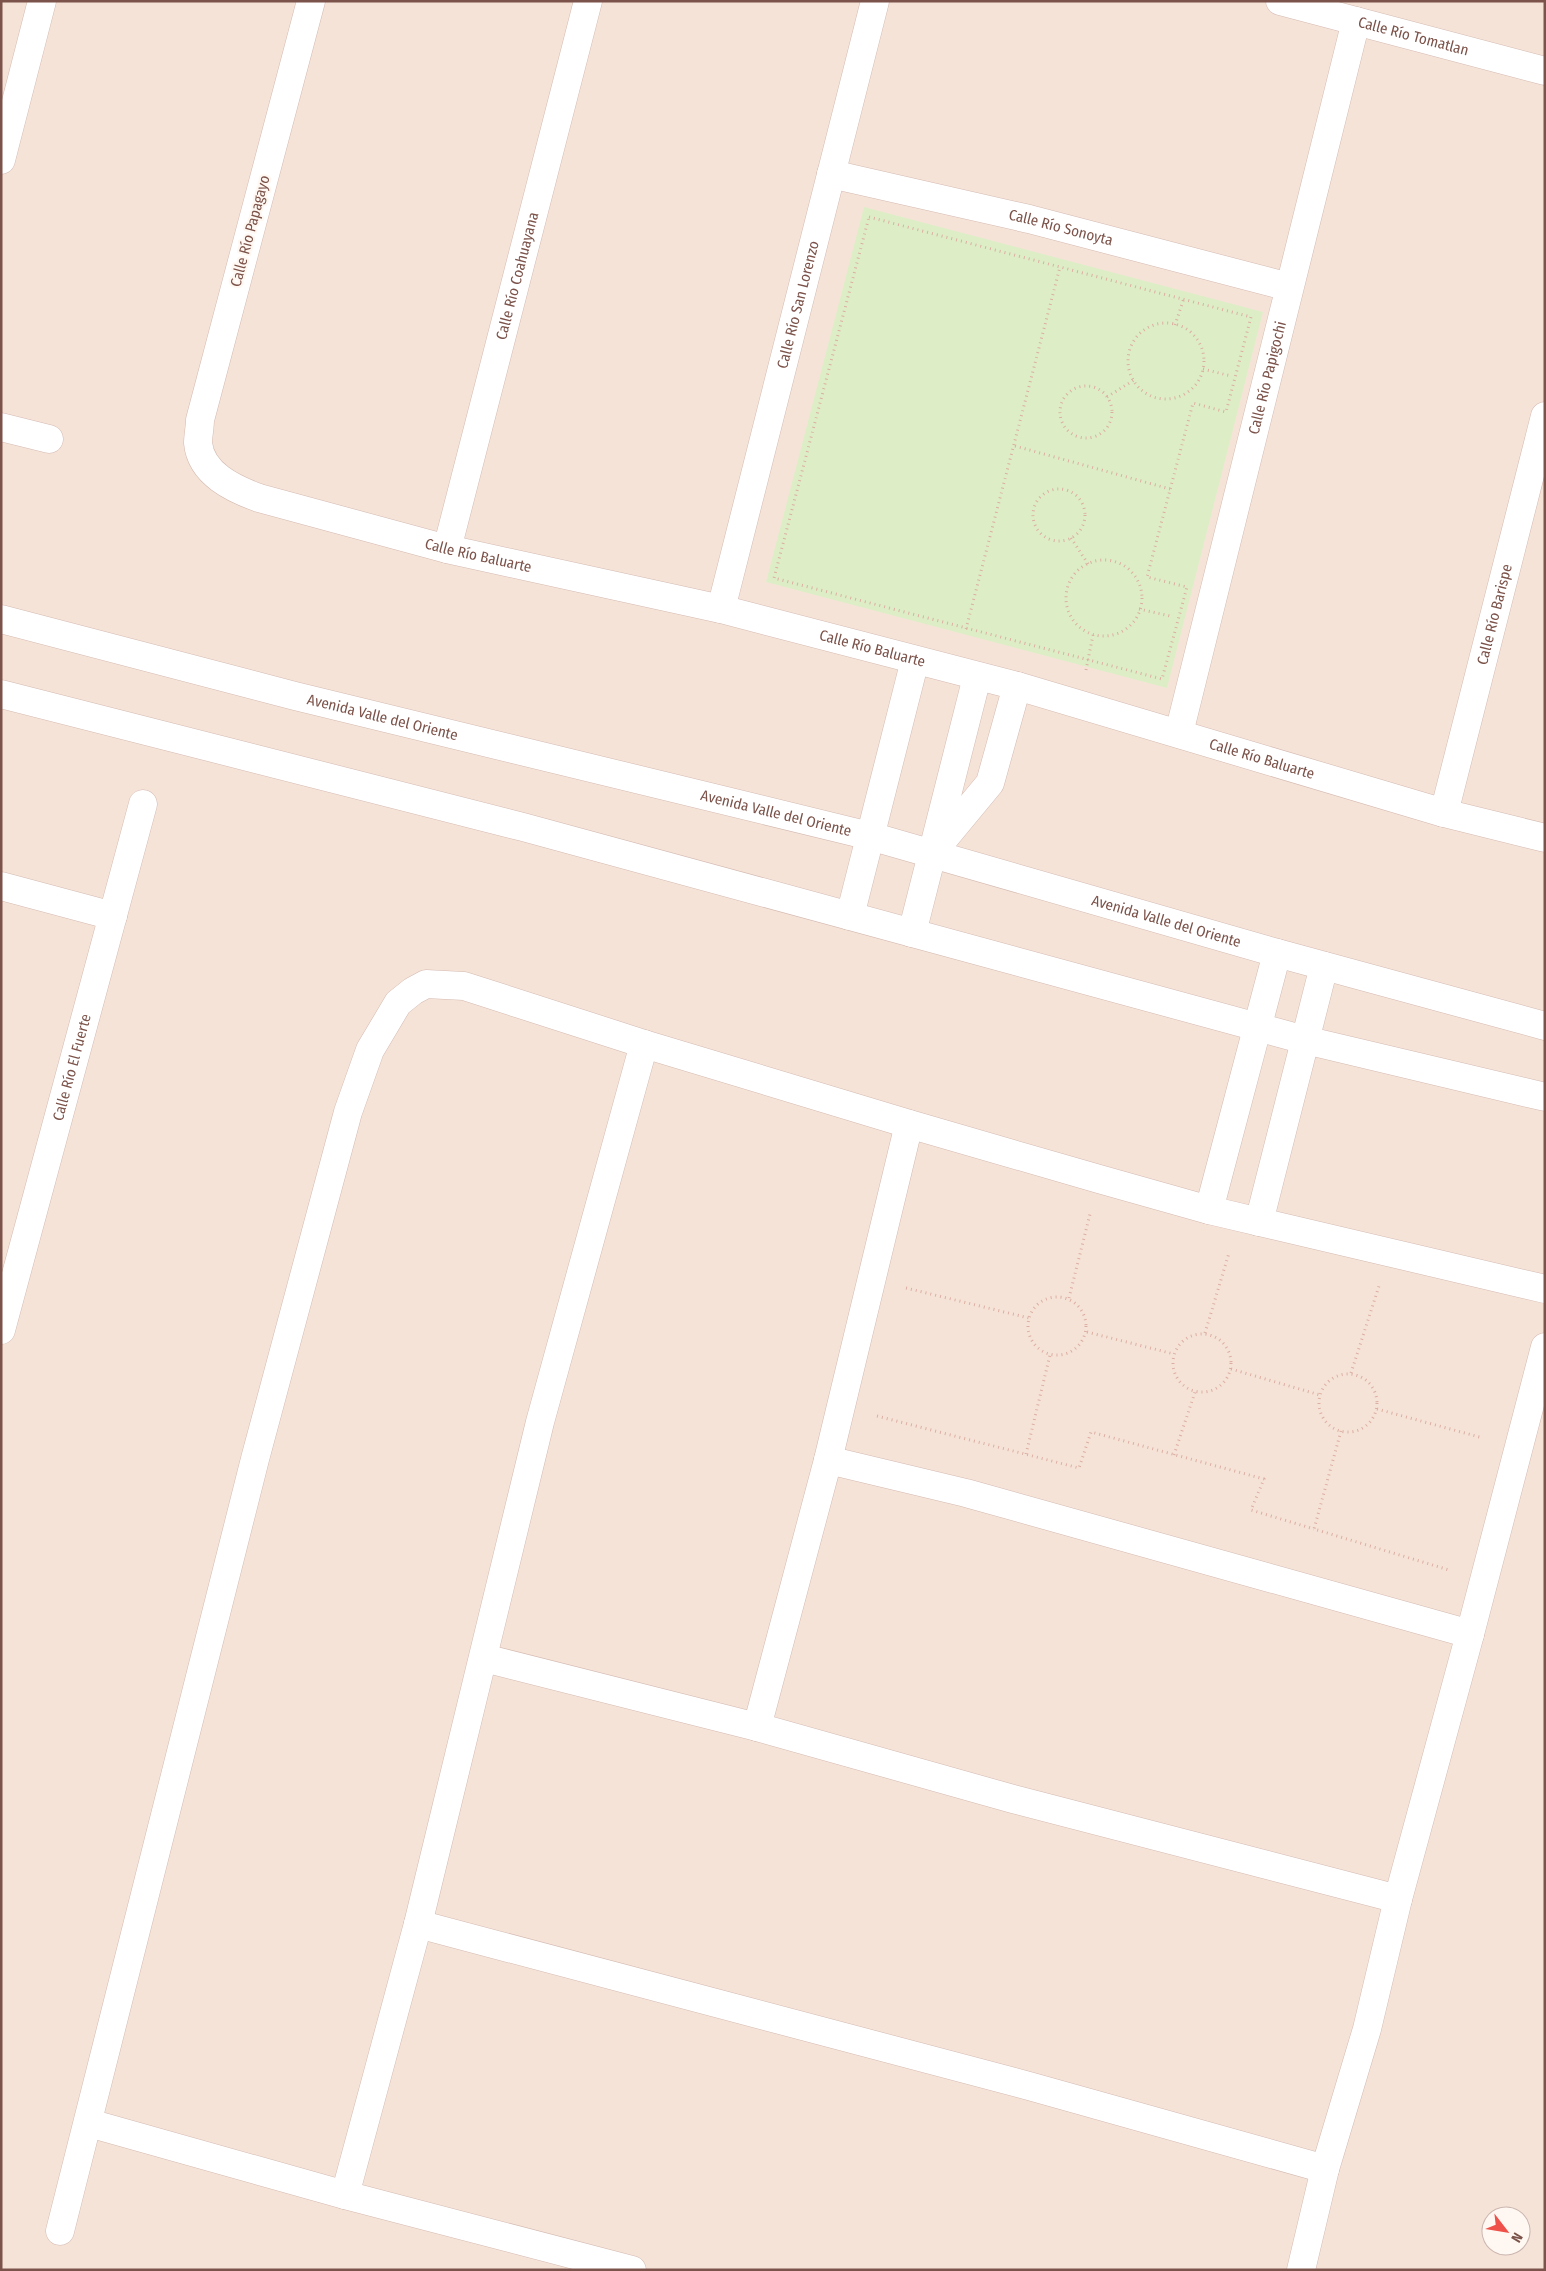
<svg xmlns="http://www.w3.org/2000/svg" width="1546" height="2271" viewBox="0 0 1546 2271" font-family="'Fira Sans Condensed',sans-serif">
<rect width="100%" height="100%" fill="#fef3ea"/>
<path fill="#f6e3d8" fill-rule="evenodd" d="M1,1H1545V2270H1ZM1491,2216H1521V2246H1491Z"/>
<path fill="#ddeec7" d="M864,207L1263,312L1167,688L766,582Z"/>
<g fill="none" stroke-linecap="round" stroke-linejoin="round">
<g stroke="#d4bab1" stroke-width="29">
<g id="street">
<path id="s1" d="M311,1L200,420C200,427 198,436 198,443C201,474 234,489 259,498L447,549L721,609L1017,686L1444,813L1545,838"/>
<path id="s2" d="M1280,1L1545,71"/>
<path d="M1,160L42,1"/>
<path id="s3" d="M831,174L1029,219L1289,287"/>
<path d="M1,427L49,439"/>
<path id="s4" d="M447,549L588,1"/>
<path id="s5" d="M721,609L875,1"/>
<path id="s6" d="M1,619L295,696L870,836L1277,953L1545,1026"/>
<path d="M1,694L523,827L1305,1040L1545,1097"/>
<path id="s7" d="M1179,733L1356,21"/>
<path id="s8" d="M1444,813L1545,416"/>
<path d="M937,847L990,783L1017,686"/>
<path d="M1,886L113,916"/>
<path d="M850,916L915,660"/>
<path d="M912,933L977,677"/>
<path d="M1209,1210L1277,953"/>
<path d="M1259,1222L1324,966"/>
<path id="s9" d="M1,1330L143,804"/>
<path d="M828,1460L966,1493L1470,1634"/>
<path d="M484,1658L757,1727L1013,1799L1398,1899"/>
<path d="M757,1727L828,1460L909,1124"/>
<path d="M418,1924L1029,2086L1325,2169"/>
<path d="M89,2123L345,2195L632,2270"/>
<path d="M345,2195L418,1924L540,1422L644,1044"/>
<path d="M60,2231L255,1459L348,1112L370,1050L398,1003L413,991L426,984L464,986L644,1044L909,1124L1099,1179L1209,1210L1545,1289"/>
<path d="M1301,2270L1325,2169L1367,2029L1398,1899L1470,1634L1545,1347"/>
</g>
</g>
<g stroke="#dcaea2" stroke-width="3" stroke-dasharray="1 4" stroke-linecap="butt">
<path d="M869,217L1251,317L1226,412L1193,403L1147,577L1187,587L1162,679L774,578Z"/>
<circle cx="1166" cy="361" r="38"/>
<path d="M1175,325L1184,298"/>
<path d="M1203,369L1231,376"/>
<circle cx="1086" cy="412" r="26"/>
<path d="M1107,397L1134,380"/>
<path d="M1015,446L1170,489"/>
<circle cx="1059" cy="515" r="26"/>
<path d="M1071,538L1088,564"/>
<circle cx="1104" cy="598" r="38"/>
<path d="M1139,609L1170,616"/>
<path d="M966,629L1060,267"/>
<path d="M1086,670L1093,635"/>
<path d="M906,1288L1029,1318"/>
<circle cx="1057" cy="1326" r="29"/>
<path d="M1069,1298L1090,1214"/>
<path d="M1087,1332L1174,1354"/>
<path d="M1205,1333L1229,1253"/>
<circle cx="1202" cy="1363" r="29"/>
<path d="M1231,1369L1320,1395"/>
<path d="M1351,1373L1379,1286"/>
<circle cx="1348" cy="1403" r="29"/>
<path d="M1377,1409L1483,1438"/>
<path d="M877,1416L1079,1468L1091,1432L1264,1479L1251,1510L1314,1529"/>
<path d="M1341,1431L1314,1529L1449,1570"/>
<path d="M1026,1454L1050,1355"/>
<path d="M1174,1455L1195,1392"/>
</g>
<use href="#street" stroke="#fff" stroke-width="28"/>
</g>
<g text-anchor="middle" stroke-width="4.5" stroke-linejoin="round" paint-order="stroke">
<g font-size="15" fill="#7c534a" stroke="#fff8f2">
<text dy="5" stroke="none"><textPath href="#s2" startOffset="138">Calle Río Tomatlan</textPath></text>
<text dy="5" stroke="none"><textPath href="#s3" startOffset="236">Calle Río Sonoyta</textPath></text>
<text transform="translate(250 231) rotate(-75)" y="5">Calle Río Papagayo</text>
<text dy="5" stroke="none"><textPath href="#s4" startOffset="282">Calle Río Coahuayana</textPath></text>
<text dy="5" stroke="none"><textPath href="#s5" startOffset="314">Calle Río San Lorenzo</textPath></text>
<text dy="5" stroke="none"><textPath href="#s7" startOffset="366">Calle Río Papigochi</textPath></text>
<text dy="5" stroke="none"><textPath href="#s1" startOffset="770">Calle Río Baluarte</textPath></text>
<text dy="5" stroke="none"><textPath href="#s8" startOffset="205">Calle Río Barispe</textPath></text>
<text dy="5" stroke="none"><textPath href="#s1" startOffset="1175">Calle Río Baluarte</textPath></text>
<text dy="5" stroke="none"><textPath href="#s6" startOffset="394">Avenida Valle del Oriente</textPath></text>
<text dy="5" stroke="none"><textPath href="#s1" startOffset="1580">Calle Río Baluarte</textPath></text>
<text dy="5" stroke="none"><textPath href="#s6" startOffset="799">Avenida Valle del Oriente</textPath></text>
<text dy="5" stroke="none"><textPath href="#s6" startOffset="1204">Avenida Valle del Oriente</textPath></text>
<text dy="5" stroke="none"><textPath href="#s9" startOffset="272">Calle Río El Fuerte</textPath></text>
</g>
</g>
<rect width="1546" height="2271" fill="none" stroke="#7c534a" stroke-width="5"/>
<g transform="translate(1506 2231) rotate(121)"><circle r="24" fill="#fff8f2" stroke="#cbb6af"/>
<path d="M0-4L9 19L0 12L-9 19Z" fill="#ef5049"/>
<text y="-8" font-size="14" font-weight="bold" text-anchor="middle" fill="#7c534a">N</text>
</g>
</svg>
